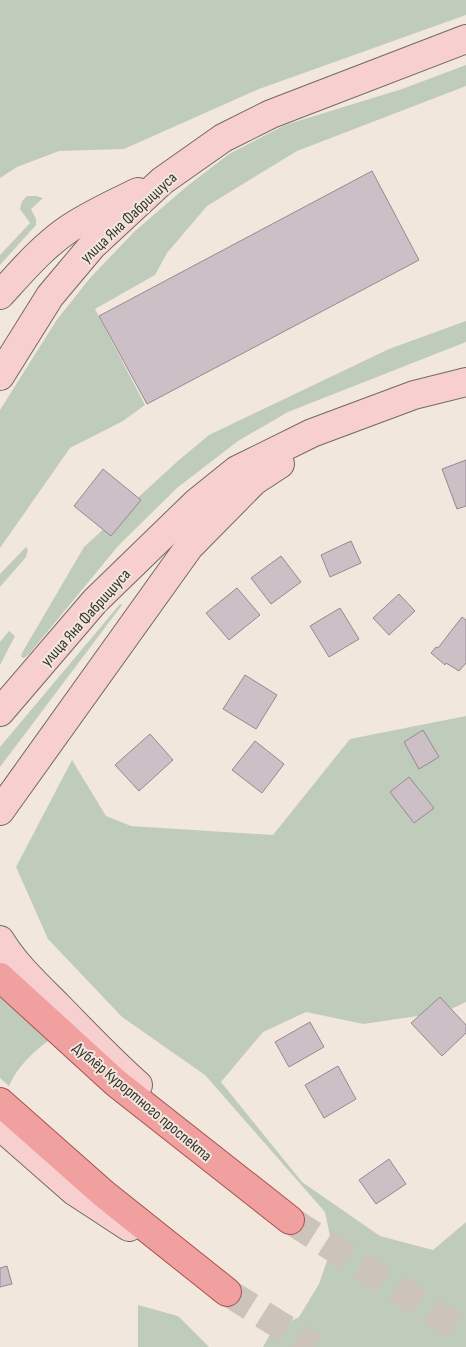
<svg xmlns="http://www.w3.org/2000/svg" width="466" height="1347" viewBox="0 0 466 1347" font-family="'Sofia Sans Condensed',sans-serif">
<rect width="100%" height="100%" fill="#f1e7dd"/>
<g fill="#c0ccbb">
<path d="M0,0H466V15L259,89L124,149L59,151L17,167L0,178Z"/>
<path d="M466,65V86L297,151L207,206L167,253L155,275L95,309L145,405L123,421L70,448L0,548V410L56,321L90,278L135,231L186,187L229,154L285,125L402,89Z"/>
<path d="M27,196H36L43,198L31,209L36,219V225L0,265V255L30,223L20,209L22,201Z"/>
<path d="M466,321V342L288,412L238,441L177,488L118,546L29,654L24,658L21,657L22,653L84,547L179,460L209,435L389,349Z"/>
<path d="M26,547L28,550L26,557L0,587V574Z"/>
<path d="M120,604L122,605L0,767V747Z"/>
<path d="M9,631L15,636L0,665V642Z"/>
<path d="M466,716V1002L445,1012L363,1024L306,1012L263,1032L221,1082L302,1182L380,1236L433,1250L466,1222V1347H263L272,1331L299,1317L319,1284L332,1246L325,1212L205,1075L122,1017L48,939L16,867L72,760L106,816L131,826L273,835L350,739Z"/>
<path d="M0,996L48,1041C31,1054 18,1066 9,1086L0,1078Z"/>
<path d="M138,1305L178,1316L209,1347H138Z"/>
</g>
<g fill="#ccbfc6" stroke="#968990">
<path d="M372,171L419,260L147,404L99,316Z"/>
<path d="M466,460V506L457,509L442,469Z"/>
<path d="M103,469L141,500L111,536L74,506Z"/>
<path d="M351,541L361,563L330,577L321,555Z"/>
<path d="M281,556L301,582L271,604L251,578Z"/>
<path d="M237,588L260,615L229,640L206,613Z"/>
<path d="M399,594L415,611L389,635L373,618Z"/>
<path d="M340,608L359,639L329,657L310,626Z"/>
<path d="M462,617L466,620V663L459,671L446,663L445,665L431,653L436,647L438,648Z"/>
<path d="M245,675L277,695L256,729L223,709Z"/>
<path d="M423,730L439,757L419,769L404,742Z"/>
<path d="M150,734L173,760L139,791L115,765Z"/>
<path d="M255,741L284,764L262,793L232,770Z"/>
<path d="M409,777L434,808L414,823L390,792Z"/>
<path d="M440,997L466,1025V1033L442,1056L411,1023Z"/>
<path d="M310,1022L324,1047L289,1067L275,1042Z"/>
<path d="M338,1066L356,1099L324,1118L305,1085Z"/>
<path d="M389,1159L406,1184L376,1204L359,1180Z"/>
<path d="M7,1266L12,1284L0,1287V1268Z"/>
</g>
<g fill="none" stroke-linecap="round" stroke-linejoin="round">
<g stroke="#ccc3ba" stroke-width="28" stroke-dasharray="28 14" stroke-linecap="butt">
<path d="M290,1220L466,1333"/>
<path d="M227,1292L315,1347"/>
</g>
<g stroke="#716960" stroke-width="30">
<g id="secondary">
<path d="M0,295C21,272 43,246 70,228C91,214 115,203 138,192"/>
<path d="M0,376L50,296L92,246L162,181L223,138L271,114L466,39"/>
<path d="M0,712L95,601L196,503L237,470L312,433L414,395L466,382"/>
<path d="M0,811L189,547L254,481L280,464"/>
<path d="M0,940C15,965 38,986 58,1006C84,1033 110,1060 138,1085"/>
<path d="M0,1126L74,1191L129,1227"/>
</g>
</g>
<g stroke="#a9514e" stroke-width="30">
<g id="primary">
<path d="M0,977L116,1083L290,1220"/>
<path d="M0,1102L104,1194L227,1292"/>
</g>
</g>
<use href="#secondary" stroke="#f8cfcf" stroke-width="28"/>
<use href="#primary" stroke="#f0a09e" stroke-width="28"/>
</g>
<g text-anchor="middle" stroke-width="4" stroke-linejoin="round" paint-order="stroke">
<g font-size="16" fill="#383430" stroke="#f1e7dd">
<text transform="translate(128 217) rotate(-43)" y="6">улица Яна Фабрициуса</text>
<text transform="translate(85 617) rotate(-48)" y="6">улица Яна Фабрициуса</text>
<text transform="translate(143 1101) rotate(40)" y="6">Дублёр Курортного проспекта</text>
</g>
</g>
</svg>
